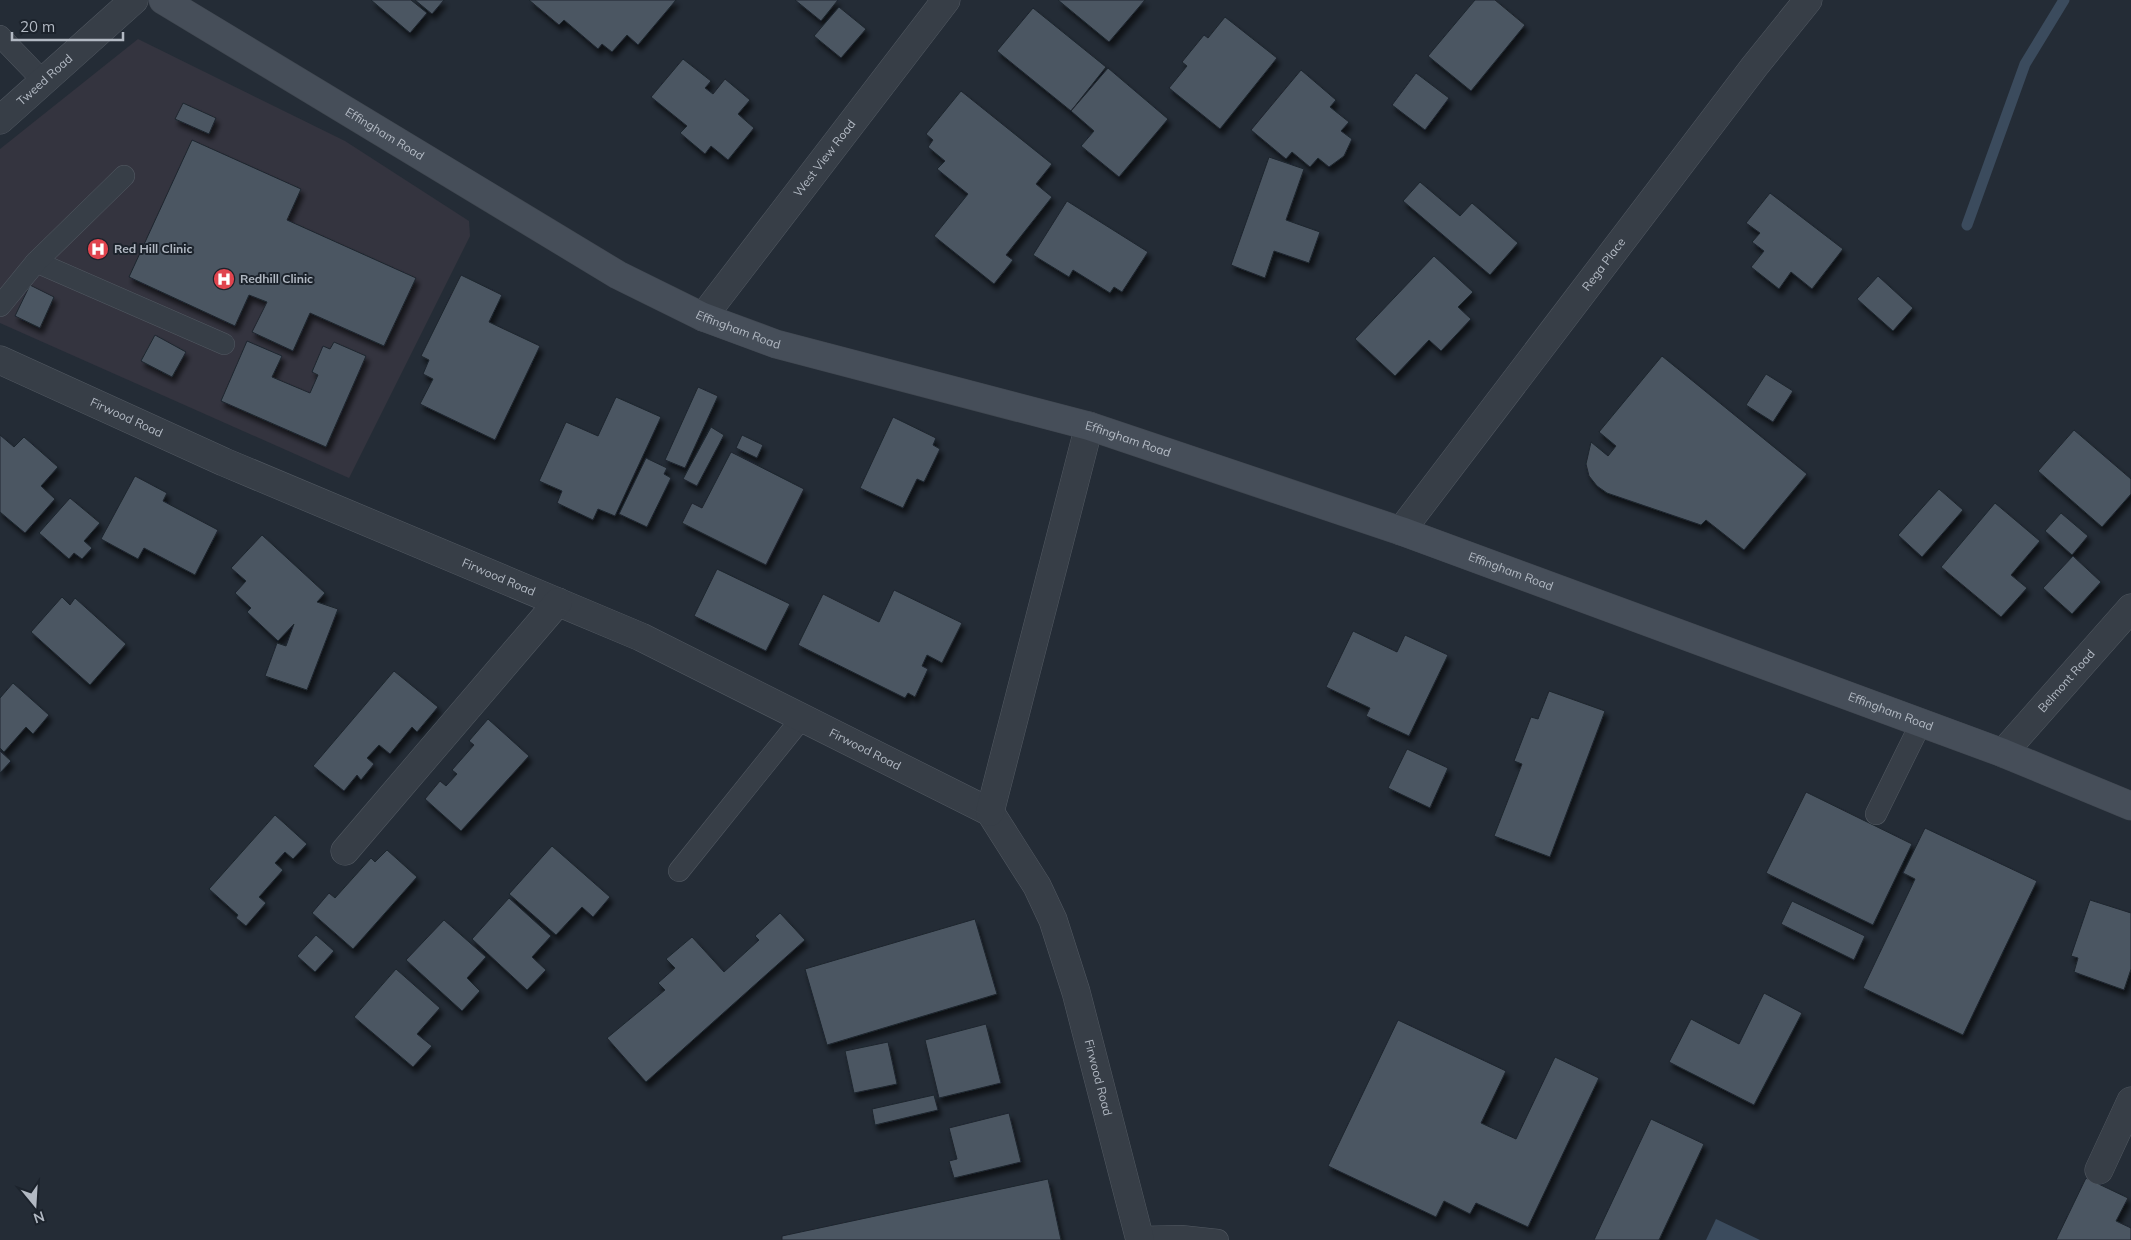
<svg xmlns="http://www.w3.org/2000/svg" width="2131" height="1240" viewBox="0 0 2131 1240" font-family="Mulish,sans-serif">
<defs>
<filter id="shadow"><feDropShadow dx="3" dy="5.5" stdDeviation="2.5" flood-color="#0009"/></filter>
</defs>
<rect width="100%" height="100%" fill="#242c36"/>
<path fill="#34343f" d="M138,39L345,141L469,221L470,236L349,478L0,323V149Z"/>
<path fill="#3b4b5d" d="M1716,1219L1760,1240H1706Z"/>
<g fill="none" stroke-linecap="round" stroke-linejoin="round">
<path stroke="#3b4b5d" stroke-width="11" d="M1967,225L2025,64L2064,0"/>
</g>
<g fill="#4c5762" stroke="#1e252e" filter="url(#shadow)">
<path d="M371,0H411L427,13L410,33Z"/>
<path d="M415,0H444L432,14Z"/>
<path d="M529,0H676L638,45L627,35L612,52L602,44L598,49L564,20L559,25Z"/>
<path d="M795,0H838L821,21Z"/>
<path d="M1058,0H1145L1109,42Z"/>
<path d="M1475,0H1495L1525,25L1471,91L1428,56Z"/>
<path d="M839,7L866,29L841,58L814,36Z"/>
<path d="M1033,8L1106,67L1071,111L997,51Z"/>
<path d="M1225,17L1277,58L1220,129L1169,88L1187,66L1182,62L1204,35L1208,38Z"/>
<path d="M683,59L711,81L705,88L713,94L725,79L750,100L738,114L754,128L728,160L711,146L705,154L680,133L687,126L651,97Z"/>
<path d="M1108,68L1168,119L1119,177L1081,146L1094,131L1071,111Z"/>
<path d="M1301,70L1336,100L1330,107L1349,122L1341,131L1352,139L1344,156L1329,167L1318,158L1310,167L1292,152L1286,159L1251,130Z"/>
<path d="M1416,73L1449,98L1425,130L1392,105Z"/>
<path d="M961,91L1052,164L1036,184L1052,197L1006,255L1013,260L994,284L934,236L968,194L937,169L945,161L928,147L933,140L926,134Z"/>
<path d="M183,103L216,118L209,134L175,119Z"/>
<path d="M192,140L301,189L287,220L416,278L384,346L310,313L293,351L252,332L267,302L249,295L235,326L129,277Z"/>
<path d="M1269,157L1304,169L1286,220L1320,232L1309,263L1274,251L1265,278L1231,265Z"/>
<path d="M1420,182L1460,216L1472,203L1518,243L1490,275L1403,201Z"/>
<path d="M1770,193L1843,249L1812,289L1791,272L1779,289L1751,267L1764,251L1752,242L1760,233L1746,223Z"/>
<path d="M1067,201L1148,252L1122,292L1114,287L1110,293L1073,270L1069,277L1033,255Z"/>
<path d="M1434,256L1473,292L1458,307L1471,319L1441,351L1429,340L1395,376L1355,339Z"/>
<path d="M461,275L502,295L489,322L540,346L495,440L420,404L433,379L423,374L429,360L421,356Z"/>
<path d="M1878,276L1913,308L1893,331L1857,299Z"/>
<path d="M30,285L54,297L40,328L15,316Z"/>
<path d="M155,335L186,352L172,377L141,361Z"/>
<path d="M247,341L282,356L272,377L310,393L318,375L312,372L323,346L330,349L334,342L366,356L326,447L221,401Z"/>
<path d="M1662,356L1807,474L1744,550L1706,520L1701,525L1607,493L1597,486L1589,476L1586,464L1591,442L1608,456L1616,446L1599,432Z"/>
<path d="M1766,374L1793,391L1773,422L1746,405Z"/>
<path d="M698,387L718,396L685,468L665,460Z"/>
<path d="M616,397L661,417L615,516L598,509L593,520L557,503L562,491L539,481L566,422L598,436Z"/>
<path d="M893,417L936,438L933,445L940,449L924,482L917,479L903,508L860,488Z"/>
<path d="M711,427L724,435L697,486L683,479Z"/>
<path d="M2074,430L2131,479V494L2102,527L2038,471Z"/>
<path d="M0,435L14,447L24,437L58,467L41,486L55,499L25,533L0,512Z"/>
<path d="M742,435L763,445L757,458L736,448Z"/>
<path d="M731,452L804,489L766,565L682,523L692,503L702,508Z"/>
<path d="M646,458L667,468L664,474L671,478L647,527L619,514Z"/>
<path d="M135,476L167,493L163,501L218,530L195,575L144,548L138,559L101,539Z"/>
<path d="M1939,489L1963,510L1922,557L1898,535Z"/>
<path d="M70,498L100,523L84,541L92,548L82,559L74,553L69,559L39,533Z"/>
<path d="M1995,503L2040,541L2011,575L2027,588L2001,617L1941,567Z"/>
<path d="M2061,513L2088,536L2072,555L2045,531Z"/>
<path d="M262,535L325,593L317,602L338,609L307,690L265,676L277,643L286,646L294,624L278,641L247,612L251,608L235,593L246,581L231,568Z"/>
<path d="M2073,556L2101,582L2072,614L2043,588Z"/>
<path d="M717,569L790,604L766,651L694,616Z"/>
<path d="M894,590L962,623L942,663L927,655L922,666L928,669L915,697L908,693L905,698L798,645L823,594L879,622Z"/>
<path d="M62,597L70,605L75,598L126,644L90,685L31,632Z"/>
<path d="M1353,631L1397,652L1405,635L1448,655L1409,736L1366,716L1370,708L1326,687Z"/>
<path d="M394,671L438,707L417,732L412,727L390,754L379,745L367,758L374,764L361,780L357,775L344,791L313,766Z"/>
<path d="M13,683L49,715L33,734L26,727L4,752L0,748V698Z"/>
<path d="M1549,691L1605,711L1550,857L1494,836L1522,764L1514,761L1531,717L1538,719Z"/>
<path d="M488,719L529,756L461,831L425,799L440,781L446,786L457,774L452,770L474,745L469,741Z"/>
<path d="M1407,749L1448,768L1430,808L1388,788Z"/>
<path d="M0,751L11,761L0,773Z"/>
<path d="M1806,792L1912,844L1873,925L1766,873Z"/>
<path d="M275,815L307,844L293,859L285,852L275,863L283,870L259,897L266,903L246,926L236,918L238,915L209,889Z"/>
<path d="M1925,828L2037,881L1963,1035L1863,988L1915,879L1903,873Z"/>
<path d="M552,846L610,897L593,917L582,907L556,935L509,894Z"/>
<path d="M387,850L417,877L353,949L312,913L329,893L335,898L371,858L375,862Z"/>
<path d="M509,898L551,936L532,957L546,970L527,990L472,939Z"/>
<path d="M2090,900L2131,913V969L2124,990L2074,972L2078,958L2071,956Z"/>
<path d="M1792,901L1865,936L1854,960L1781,924Z"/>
<path d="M780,913L805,940L646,1082L607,1038L665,990L658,983L675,968L666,959L692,937L724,972L759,940L755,936Z"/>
<path d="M975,919L997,994L827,1045L805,969Z"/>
<path d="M444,920L486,957L467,978L480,991L462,1011L406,960Z"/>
<path d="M316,935L334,951L315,972L297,956Z"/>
<path d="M396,969L440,1008L417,1034L432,1046L413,1067L354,1017Z"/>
<path d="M1764,993L1802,1013L1754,1105L1669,1062L1691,1019L1739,1044Z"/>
<path d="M1398,1020L1506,1071L1481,1123L1516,1139L1555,1057L1599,1078L1528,1227L1476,1203L1470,1214L1444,1201L1436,1217L1328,1166Z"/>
<path d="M986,1024L1001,1083L939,1098L925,1040Z"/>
<path d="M888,1042L897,1084L854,1093L845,1051Z"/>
<path d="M934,1095L938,1110L875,1125L872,1109Z"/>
<path d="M1009,1113L1021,1162L954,1178L949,1161L957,1159L949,1128Z"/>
<path d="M1651,1119L1704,1144L1659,1240H1594Z"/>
<path d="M2086,1178L2128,1198L2116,1221L2131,1228V1240H2056Z"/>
<path d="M1048,1179L1061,1240H782V1236Z"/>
</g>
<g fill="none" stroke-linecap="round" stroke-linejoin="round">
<g stroke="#525962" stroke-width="22">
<g id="lane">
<path d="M0,36L44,82"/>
<path d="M36,262L224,344"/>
<path d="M0,306L36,262L124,176"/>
<path d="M1876,814L1921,723"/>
<path d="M679,871L802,718"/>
<path d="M1139,1237L1181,1236L1218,1240"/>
</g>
</g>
<g stroke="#525962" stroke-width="29">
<g id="street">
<path id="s1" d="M0,120L134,0"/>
<path id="s2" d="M703,317L946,0"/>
<path id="s3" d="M0,360L224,462L641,637L990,812L1037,886L1053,920L1076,992L1140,1240"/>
<path id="s4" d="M1401,531L1754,67L1808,0"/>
<path id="s5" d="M2003,753L2131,608"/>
<path d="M990,812L1089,426"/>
<path d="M345,851L558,602"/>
<path d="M2099,1170L2131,1101"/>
</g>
</g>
<g stroke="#404750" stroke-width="29">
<g id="secondary">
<path id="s6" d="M163,0L618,275L703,317L776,344L1089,426L1401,531L2003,753L2131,806"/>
</g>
</g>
<use href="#lane" stroke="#373e47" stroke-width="21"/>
<use href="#street" stroke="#373e47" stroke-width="28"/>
<use href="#secondary" stroke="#464e59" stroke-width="28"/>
</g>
<defs>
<g id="hospital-disc" transform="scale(1.125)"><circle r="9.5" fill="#e0444e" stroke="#1c232c"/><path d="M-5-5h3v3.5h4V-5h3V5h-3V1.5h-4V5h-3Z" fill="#fff"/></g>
</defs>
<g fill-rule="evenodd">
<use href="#hospital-disc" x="98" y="249"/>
<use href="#hospital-disc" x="224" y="279"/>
</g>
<g text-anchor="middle" stroke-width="4" stroke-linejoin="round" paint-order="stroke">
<g font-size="12" fill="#b2b9c3" stroke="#1c232c">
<text dy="4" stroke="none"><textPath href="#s1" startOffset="60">Tweed Road</textPath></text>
<text dy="4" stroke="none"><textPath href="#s6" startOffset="259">Effingham Road</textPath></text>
<text dy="4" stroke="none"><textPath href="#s2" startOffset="200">West View Road</textPath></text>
<text dy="4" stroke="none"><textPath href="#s4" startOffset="335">Rega Place</textPath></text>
<text dy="4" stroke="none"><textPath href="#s6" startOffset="664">Effingham Road</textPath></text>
<text dy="4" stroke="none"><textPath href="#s3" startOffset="139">Firwood Road</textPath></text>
<text dy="4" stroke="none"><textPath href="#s6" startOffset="1069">Effingham Road</textPath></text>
<text dy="4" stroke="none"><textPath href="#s6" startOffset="1474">Effingham Road</textPath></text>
<text dy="4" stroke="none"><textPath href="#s3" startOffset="544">Firwood Road</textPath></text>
<text dy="4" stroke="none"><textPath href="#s5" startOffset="96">Belmont Road</textPath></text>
<text dy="4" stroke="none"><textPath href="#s6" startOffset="1879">Effingham Road</textPath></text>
<text dy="4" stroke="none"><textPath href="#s3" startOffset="949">Firwood Road</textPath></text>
<text dy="4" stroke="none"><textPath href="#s3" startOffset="1378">Firwood Road</textPath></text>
</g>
<g font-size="12" font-weight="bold" fill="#b2b9c3" stroke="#1c232c" text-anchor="start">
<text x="114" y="253">Red Hill Clinic</text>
<text x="240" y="283">Redhill Clinic</text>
</g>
</g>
<g transform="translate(35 1205) rotate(162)" stroke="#1c232c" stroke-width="4" paint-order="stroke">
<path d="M0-4L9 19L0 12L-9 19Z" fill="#b2b9c3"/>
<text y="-8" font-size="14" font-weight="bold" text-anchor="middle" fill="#b2b9c3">N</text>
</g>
<path d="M12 32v8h111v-8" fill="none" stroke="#b2b9c3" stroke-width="2.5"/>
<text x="20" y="32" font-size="15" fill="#b2b9c3" stroke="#1c232c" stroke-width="4" paint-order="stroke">20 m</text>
</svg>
